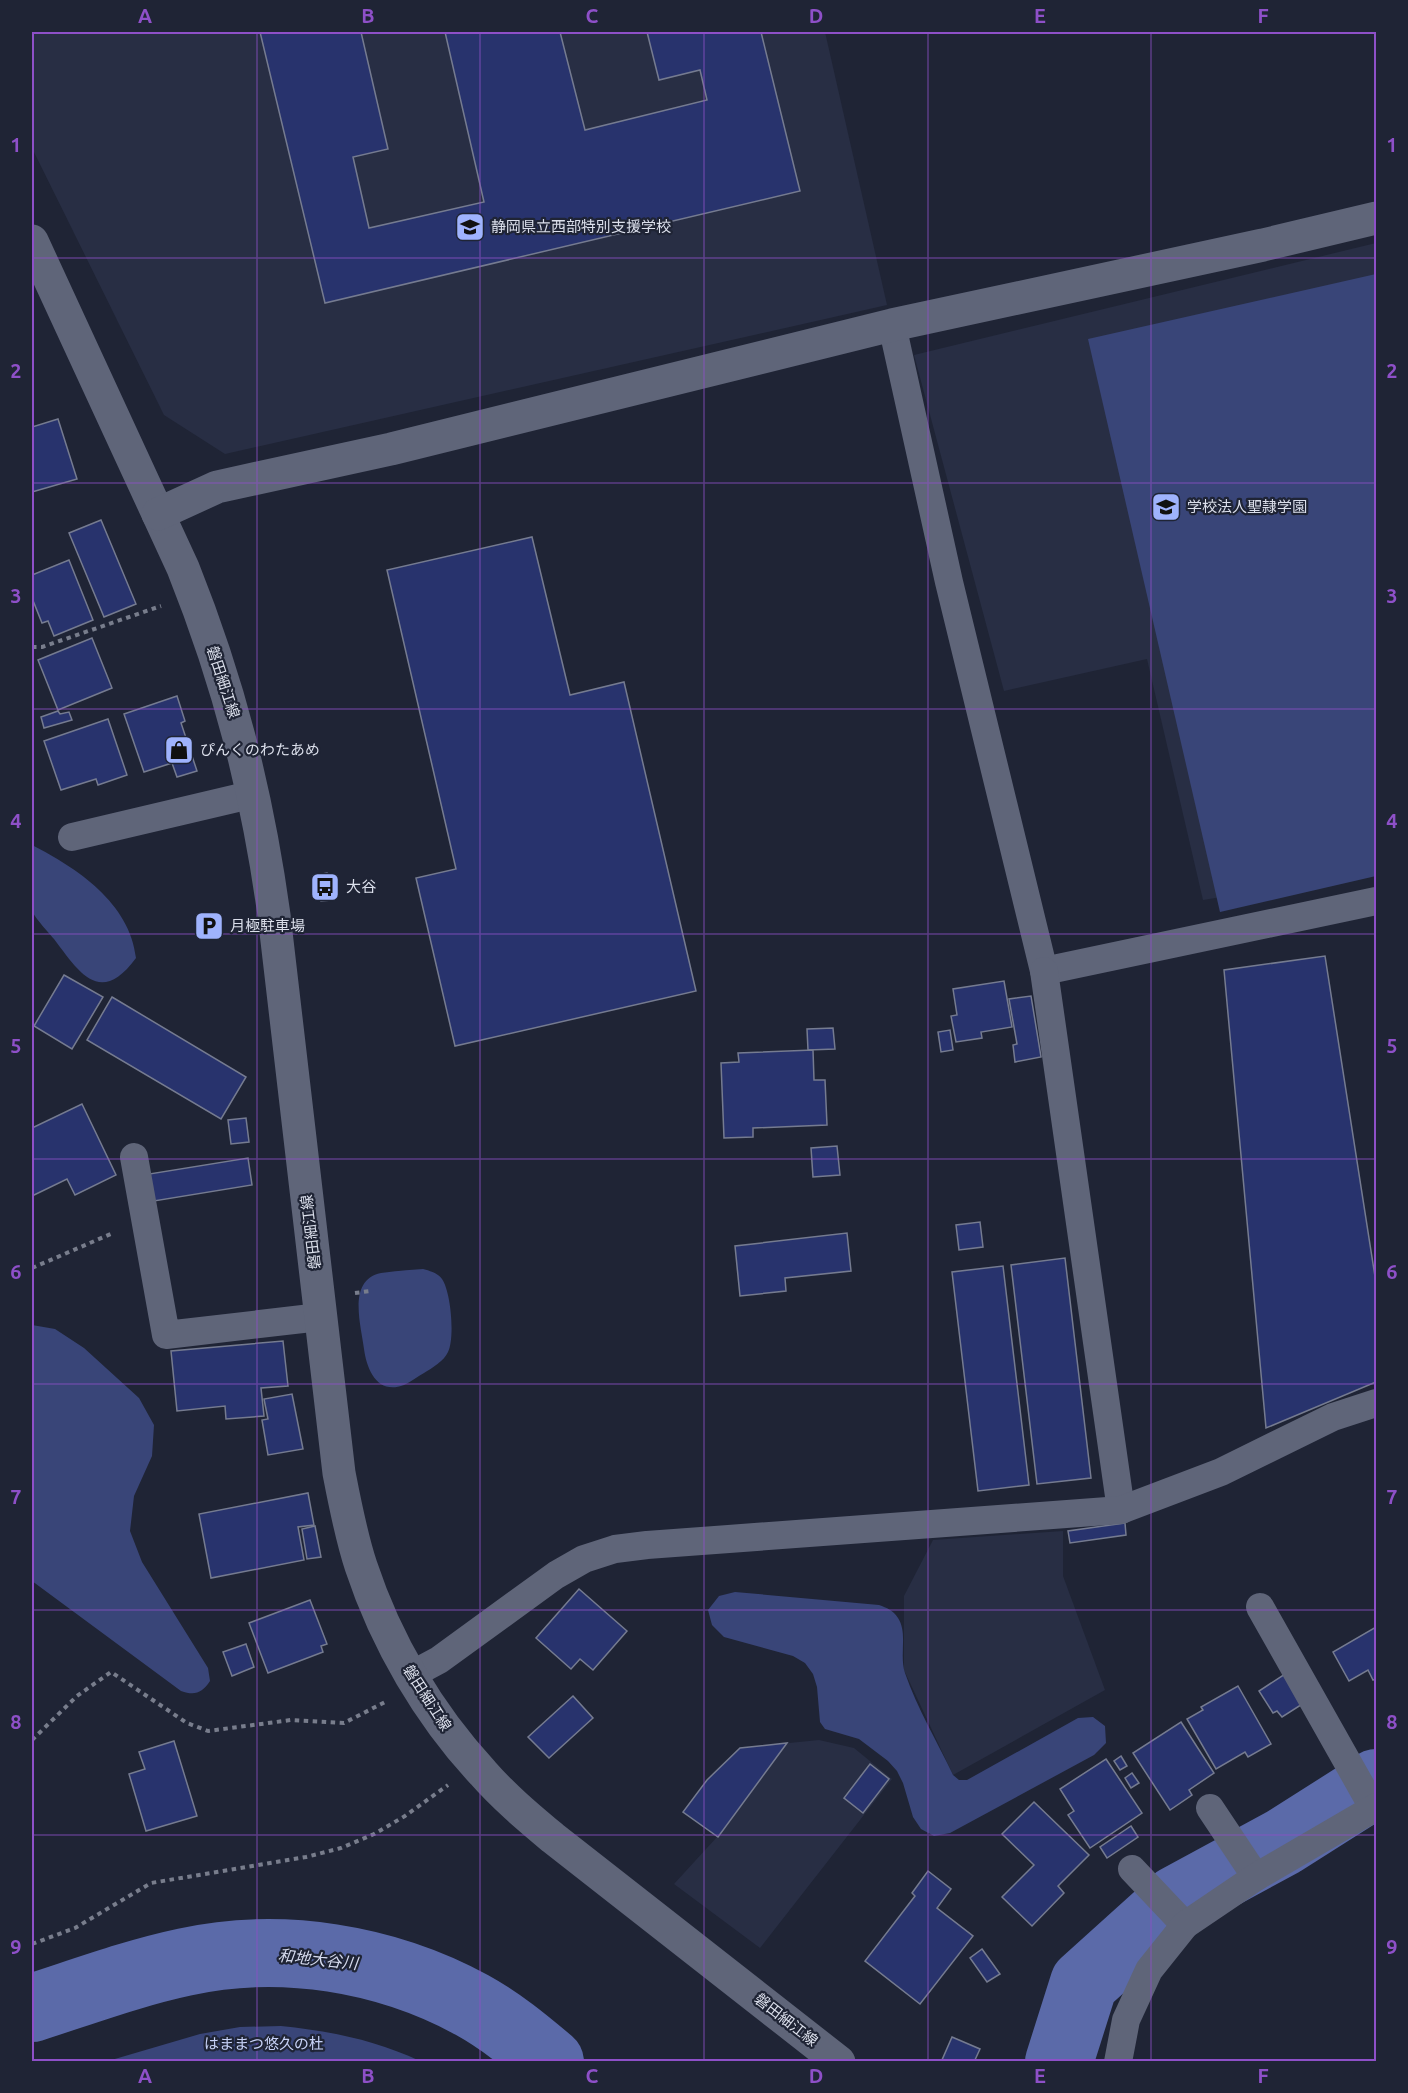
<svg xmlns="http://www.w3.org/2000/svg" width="1408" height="2093" viewBox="0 0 1408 2093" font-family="Ubuntu,'Noto Sans JP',sans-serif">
<rect width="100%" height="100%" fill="#1f2435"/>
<g fill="#282e44">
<path d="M32,32H825L887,305L225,454L164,415L32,148Z"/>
<path d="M1376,243V871L1203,900L1147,659L1004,691L914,355Z"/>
<path d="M1063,1531V1576L1105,1690L953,1775L904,1670V1596L933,1540Z"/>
<path d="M819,1740L854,1748L892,1779L760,1948L674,1884L717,1837L683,1812L707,1780L740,1748Z"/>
</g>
<g fill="#394578">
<path d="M1376,274V876L1220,912L1088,339Z"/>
<path d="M32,845C77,868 130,903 136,958C100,1007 79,972 54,939C49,933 33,916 32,910C28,892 31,864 32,845Z"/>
<path d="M423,1269C430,1271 438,1273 442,1279C451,1292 455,1338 448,1352C444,1361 432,1368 424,1373C418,1376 411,1382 404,1385C378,1395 367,1371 364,1349C361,1325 347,1280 381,1273C395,1271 409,1270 423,1269Z"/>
<path d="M32,1325L55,1329L84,1348L139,1398L154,1425L152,1456L134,1496L130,1531L142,1562L208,1668L210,1681C202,1693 195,1696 181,1691L32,1581Z"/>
<path d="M735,1592L879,1605C887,1608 893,1610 898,1618C908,1633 899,1655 905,1673C917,1708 937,1741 953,1775L959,1780H967L1078,1718L1093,1717L1105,1726L1106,1743L1094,1755L950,1833L934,1836L921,1829L913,1817L903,1783L897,1771L888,1761L859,1739L825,1729L820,1722L817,1687L813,1674L805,1663L793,1656L724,1637L712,1625L708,1610L719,1596Z"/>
<path d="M281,2026C330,2031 375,2040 420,2061H108L200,2034L240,2027Z"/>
</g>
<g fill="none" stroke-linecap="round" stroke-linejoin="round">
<g stroke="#5b6aa9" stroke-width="68">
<path d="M32,2008C82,1992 133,1973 185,1962C281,1941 386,1958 472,2005C501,2021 525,2041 550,2062"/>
<path d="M1059,2062L1084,1983L1176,1900L1283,1842L1376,1783"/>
</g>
</g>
<g fill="#28336d" stroke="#757b90" stroke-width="1.5">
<path d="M260,32H361L388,149L353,157L369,228L484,202L445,32H560L585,130L707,100L700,70L659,80L647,32H761L800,191L325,303Z"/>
<path d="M58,419L77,479L32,492V427Z"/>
<path d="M101,520L136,604L104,617L69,533Z"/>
<path d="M532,537L570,695L624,682L696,991L455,1046L416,878L456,869L387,570Z"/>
<path d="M69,560L93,620L54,636L48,621L42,623L32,598V575Z"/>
<path d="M92,638L112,688L58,710L38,660Z"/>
<path d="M177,696L185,721L181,723L197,771L177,777L172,763L144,772L124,714Z"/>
<path d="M58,711L60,714L69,712L72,720L44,728L41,717Z"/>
<path d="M108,719L127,775L98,785L96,779L61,790L44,741Z"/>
<path d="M327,873L331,900L321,901L318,875Z"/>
<path d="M1325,956L1376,1283V1382L1266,1428L1224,970Z"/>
<path d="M64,975L103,997L72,1049L34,1026Z"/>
<path d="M1004,981L1012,1027L981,1032L982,1038L956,1042L951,1016L957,1015L953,989Z"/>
<path d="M1031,996L1041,1057L1015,1062L1013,1045L1017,1044L1009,999Z"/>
<path d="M112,997L246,1077L221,1119L87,1040Z"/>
<path d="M833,1028L835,1049L808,1050L807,1029Z"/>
<path d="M950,1030L953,1050L941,1052L938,1032Z"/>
<path d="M813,1050L814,1080H825L827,1125L753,1128V1137L724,1138L721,1063L739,1062L738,1053Z"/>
<path d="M82,1104L116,1175L75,1195L67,1179L32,1196V1128Z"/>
<path d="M246,1118L249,1142L231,1144L228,1120Z"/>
<path d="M837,1146L840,1175L813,1177L811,1148Z"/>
<path d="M248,1158L252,1185L154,1201L149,1174Z"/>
<path d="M980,1222L983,1247L959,1250L956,1225Z"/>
<path d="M847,1233L851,1271L785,1278L786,1291L740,1296L735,1246Z"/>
<path d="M1065,1258L1091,1478L1037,1484L1011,1265Z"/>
<path d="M1003,1266L1029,1485L978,1491L952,1272Z"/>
<path d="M283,1341L288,1386L261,1388L264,1416L226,1419L225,1406L177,1411L171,1351Z"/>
<path d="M292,1394L303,1449L268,1455L262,1420L268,1419L264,1399Z"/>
<path d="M308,1493L314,1525L298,1527L304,1560L211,1578L199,1514Z"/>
<path d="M1125,1523L1126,1535L1070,1543L1068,1531Z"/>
<path d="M315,1526L321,1557L307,1559L302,1529Z"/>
<path d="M579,1589L627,1631L593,1670L580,1659L571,1669L536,1638Z"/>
<path d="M310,1600L327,1644L321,1646L323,1652L268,1673L249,1623Z"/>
<path d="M1376,1627V1679L1373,1680L1368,1670L1349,1681L1333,1652Z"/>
<path d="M246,1644L254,1667L232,1676L223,1652Z"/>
<path d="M1285,1674L1304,1703L1282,1717L1277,1711L1273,1713L1259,1691Z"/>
<path d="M1238,1686L1271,1744L1248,1757L1245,1752L1216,1769L1187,1719L1203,1710L1201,1707Z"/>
<path d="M573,1696L593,1718L549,1758L528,1737Z"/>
<path d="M1181,1722L1214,1773L1189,1790L1192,1795L1170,1810L1133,1753Z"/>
<path d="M174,1741L197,1816L146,1831L129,1774L145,1769L139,1752Z"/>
<path d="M787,1743L718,1837L683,1812L707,1780L740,1748Z"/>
<path d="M1121,1756L1127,1766L1120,1770L1114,1761Z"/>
<path d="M1106,1759L1142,1813L1090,1848L1068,1815L1074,1811L1060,1789Z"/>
<path d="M870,1764L889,1779L863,1813L844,1798Z"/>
<path d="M1132,1773L1139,1783L1131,1788L1125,1778Z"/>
<path d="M1034,1802L1089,1855L1058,1886L1064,1893L1032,1926L1002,1897L1034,1865L1002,1834Z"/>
<path d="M1131,1826L1138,1837L1107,1858L1100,1847Z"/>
<path d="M928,1871L951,1889L937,1908L973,1936L920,2004L865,1961L915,1896L912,1893Z"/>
<path d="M982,1949L1000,1974L987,1982L970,1958Z"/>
<path d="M952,2037L980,2049L974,2062H946L942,2060Z"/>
</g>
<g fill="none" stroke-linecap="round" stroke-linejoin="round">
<g stroke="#787d8c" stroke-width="4" stroke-dasharray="4.5 4.5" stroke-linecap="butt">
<path d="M32,647H42L161,606"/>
<path d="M32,1268L113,1233"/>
<path d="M355,1293L370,1291"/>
<path d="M32,1740L77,1696L111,1672L187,1723L208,1731L291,1720L344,1723L387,1701"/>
<path d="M32,1944L75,1928L151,1883L306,1857L341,1848L374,1834L405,1816L448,1785"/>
</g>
<g stroke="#5f6579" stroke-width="28">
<path d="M892,325L949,582L1044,971L1376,901"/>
<path d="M72,837L254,794"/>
<path d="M1044,971L1121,1510"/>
<path d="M134,1157L166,1335L320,1317"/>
<path d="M1260,1607L1374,1809"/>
<path d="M411,1675L439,1660L556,1575L584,1559L615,1549L647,1545L1121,1510L1221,1472L1333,1417L1376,1403"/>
<path d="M1210,1808L1256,1877"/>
<path d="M1132,1869L1185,1925"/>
<path d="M1118,2062L1126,2020L1149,1970L1185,1925L1256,1877L1376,1807"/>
</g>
<g stroke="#5f6579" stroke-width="33">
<path d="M32,241L183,568C229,683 257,792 274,915L339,1473C345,1504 351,1536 361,1566C386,1642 429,1715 483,1773C504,1797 528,1817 553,1838L839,2062"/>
<path d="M158,514L217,487L391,449L892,325L1263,245L1376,218"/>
</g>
</g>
<path fill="none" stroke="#8e50c8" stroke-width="1.5" stroke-opacity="0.55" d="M257,32V2062M480,32V2062M704,32V2062M928,32V2062M1151,32V2062M32,258H1376M32,483H1376M32,709H1376M32,934H1376M32,1159H1376M32,1384H1376M32,1610H1376M32,1835H1376"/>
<defs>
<g id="school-square" transform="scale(1.5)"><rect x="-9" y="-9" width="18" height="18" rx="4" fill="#9fb3fd" stroke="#1f2435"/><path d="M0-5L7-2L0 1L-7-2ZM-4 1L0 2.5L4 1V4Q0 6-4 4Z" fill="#111"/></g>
<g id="shop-square" transform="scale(1.5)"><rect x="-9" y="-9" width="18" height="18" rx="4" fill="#9fb3fd" stroke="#1f2435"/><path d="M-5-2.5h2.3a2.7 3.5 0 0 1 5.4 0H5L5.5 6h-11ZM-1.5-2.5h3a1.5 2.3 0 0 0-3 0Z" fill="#111"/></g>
<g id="bus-square" transform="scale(1.5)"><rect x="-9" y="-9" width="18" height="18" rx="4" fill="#9fb3fd" stroke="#1f2435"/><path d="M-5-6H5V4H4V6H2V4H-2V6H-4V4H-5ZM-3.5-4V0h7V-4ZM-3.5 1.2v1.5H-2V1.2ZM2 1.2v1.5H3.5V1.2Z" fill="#111"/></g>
<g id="parking-square" transform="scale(1.5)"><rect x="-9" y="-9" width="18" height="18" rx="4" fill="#9fb3fd" stroke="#1f2435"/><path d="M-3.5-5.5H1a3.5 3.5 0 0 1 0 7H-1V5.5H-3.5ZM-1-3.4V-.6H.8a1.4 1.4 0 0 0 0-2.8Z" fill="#111"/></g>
</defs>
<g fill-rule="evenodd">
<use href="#school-square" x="470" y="227"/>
<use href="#school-square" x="1166" y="507"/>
<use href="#shop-square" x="179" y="750"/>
<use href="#bus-square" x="325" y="887"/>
<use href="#parking-square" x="209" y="926"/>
</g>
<g text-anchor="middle" stroke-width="4.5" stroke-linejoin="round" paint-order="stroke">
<g font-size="15" fill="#dbdfeb" stroke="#1f2435" text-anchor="start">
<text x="491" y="232">静岡県立西部特別支援学校</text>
<text x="1187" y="512">学校法人聖隷学園</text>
<text x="200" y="755">ぴんくのわたあめ</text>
<text x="346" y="892">大谷</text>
<text x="230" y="931">月極駐車場</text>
</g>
<g font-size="15" fill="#dbdfeb" stroke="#1f2435">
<text transform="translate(223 682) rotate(72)" y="5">磐田細江線</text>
<text transform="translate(311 1232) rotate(-97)" y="5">磐田細江線</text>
<text transform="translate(427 1698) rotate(57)" y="5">磐田細江線</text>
<text transform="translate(786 2020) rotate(38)" y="5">磐田細江線</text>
</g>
<g font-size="15" fill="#c7d2f7" stroke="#1f2435">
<text x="264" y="2049">はままつ悠久の杜</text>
</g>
<g font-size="16" font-style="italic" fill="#d6dbee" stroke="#1f2435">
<text transform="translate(318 1959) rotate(6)" y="6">和地大谷川</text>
</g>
</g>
<rect width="1408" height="2093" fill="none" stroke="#1f2435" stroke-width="66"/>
<rect x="33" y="33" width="1342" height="2027" fill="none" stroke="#8e50c8" stroke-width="2"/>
<g font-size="20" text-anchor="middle" font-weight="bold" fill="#8e50c8">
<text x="145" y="23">A</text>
<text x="368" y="23">B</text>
<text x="592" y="23">C</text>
<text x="816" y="23">D</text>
<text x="1040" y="23">E</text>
<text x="1263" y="23">F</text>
<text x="16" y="152">1</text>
<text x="1392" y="152">1</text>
<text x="16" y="378">2</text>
<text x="1392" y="378">2</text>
<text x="16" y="603">3</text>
<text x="1392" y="603">3</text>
<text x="16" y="828">4</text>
<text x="1392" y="828">4</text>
<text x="16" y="1053">5</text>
<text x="1392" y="1053">5</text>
<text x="16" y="1279">6</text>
<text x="1392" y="1279">6</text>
<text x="16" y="1504">7</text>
<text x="1392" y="1504">7</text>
<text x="16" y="1729">8</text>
<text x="1392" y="1729">8</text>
<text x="16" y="1954">9</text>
<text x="1392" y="1954">9</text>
<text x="145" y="2083">A</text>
<text x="368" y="2083">B</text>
<text x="592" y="2083">C</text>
<text x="816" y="2083">D</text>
<text x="1040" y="2083">E</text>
<text x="1263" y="2083">F</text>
</g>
</svg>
